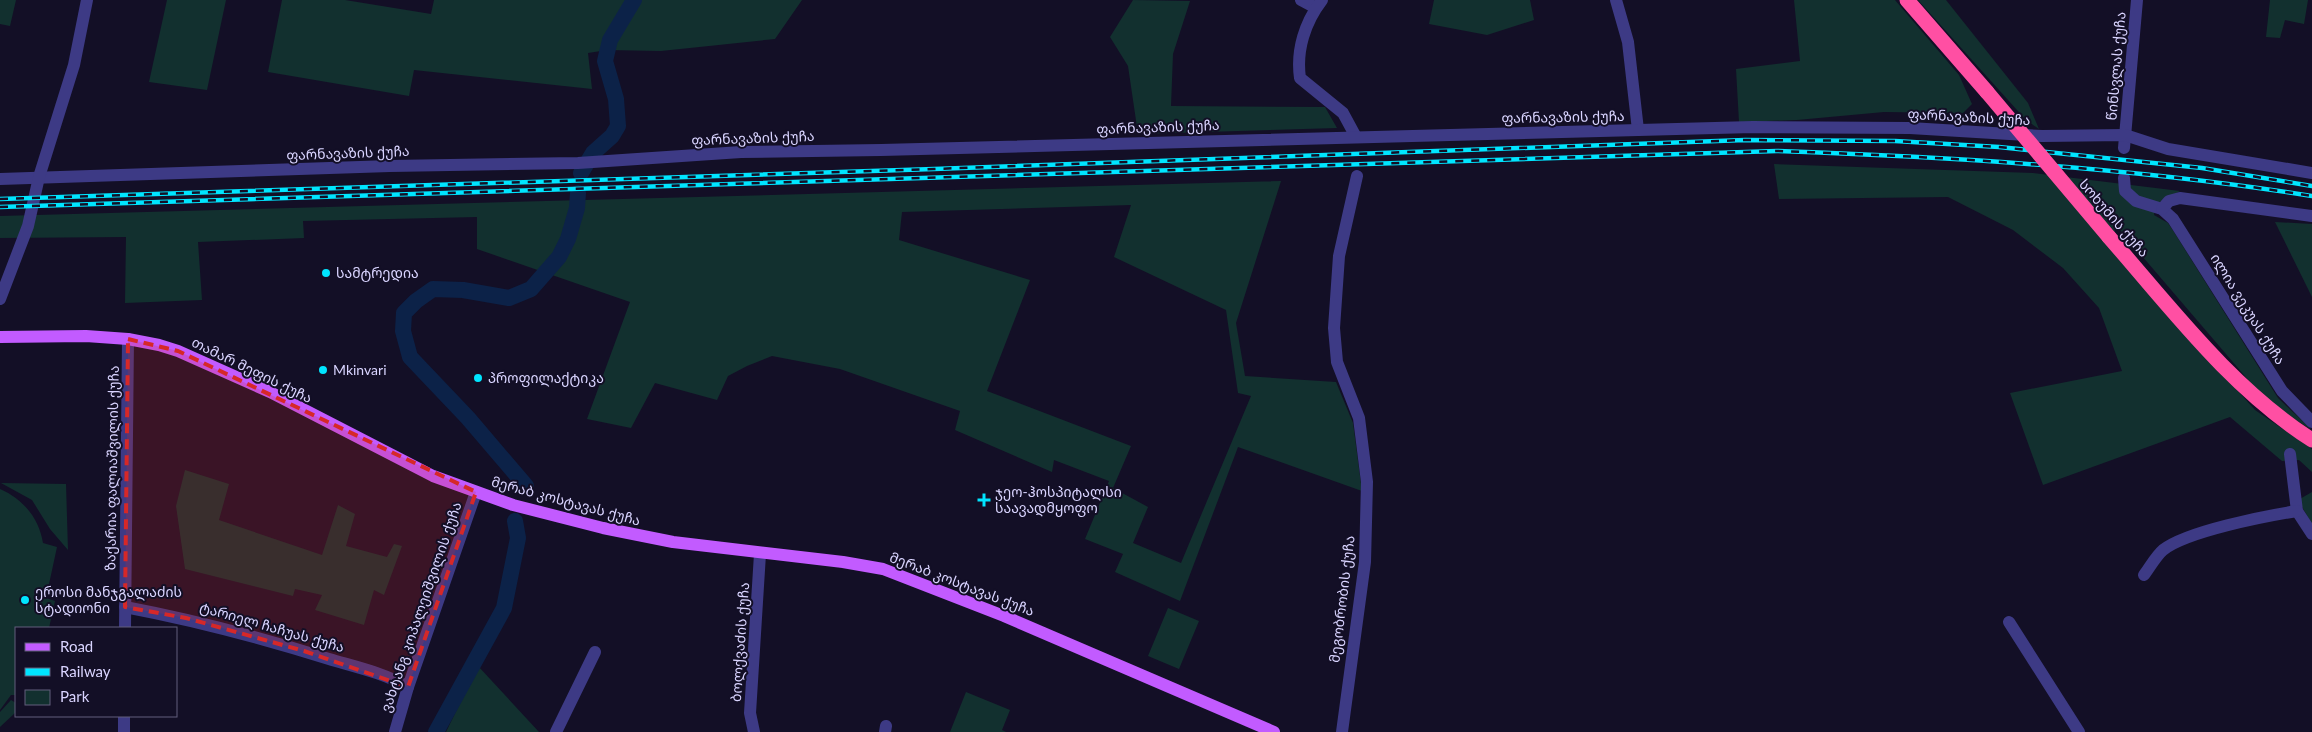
<svg xmlns="http://www.w3.org/2000/svg" width="2312" height="732" viewBox="0 0 2312 732" font-family="Lato,'Noto Sans Georgian',sans-serif">
<rect width="100%" height="100%" fill="#130f26"/>
<g fill="#12302f" fill-rule="evenodd">
<path d="M0,0H16L10,26L0,24Z"/>
<path d="M167,0H226L207,90L149,82Z"/>
<path d="M282,0H345L431,14L434,0H802L775,39L661,51L607,50L588,53L592,89L414,70L409,96L268,72Z"/>
<path d="M1133,0L1190,1L1173,54L1171,106L1325,107L1337,128L1138,134L1128,66L1110,37Z"/>
<path d="M1434,0H1530L1534,20L1487,35L1429,24Z"/>
<path d="M1794,0H1895L1959,75L1972,104L1963,113L1884,112L1797,120L1739,122L1736,69L1800,61Z"/>
<path d="M1918,0H1946L2028,103L2039,129L2026,120Z"/>
<path d="M2270,0H2308L2304,24L2285,20L2280,38L2266,37Z"/>
<path d="M1774,164L2033,173L2180,191L2156,204L2154,215L2168,223L2174,232L2278,398L2312,430L2268,403L2118,228L2103,240L2255,410L2312,449V472L2299,460L2282,461L2230,417L2043,485L2010,393L2122,371L2099,308L2063,268L2013,230L1948,197L1779,199Z"/>
<path d="M1281,181L1236,323L1245,376L1336,382L1353,423L1362,491L1238,447L1180,601L1115,572L1123,554L1085,539L1109,481L1054,460L1052,472L955,430L960,411L840,369L772,356L747,366L728,376L717,400L655,383L631,428L587,419L630,302L477,249V217L303,221L304,238L198,242L202,300L125,303L126,237L0,238V216ZM1131,205L1114,257L1226,310L1238,393L1251,396L1181,563L1133,543L1148,507L1113,488L1131,446L987,391L1030,280L899,240L902,212Z"/>
<path d="M2275,222L2312,224V297Z"/>
<path d="M185,470L229,484L219,520L322,555L338,505L355,514L346,546L387,557L394,544L402,546L384,595L374,590L364,625L315,610L322,595L295,589L293,596L185,569L176,506Z"/>
<path d="M1,483L66,484L68,550L50,529L32,500Z"/>
<path d="M0,489C23,499 39,518 43,543L57,547L46,598L55,601L49,628H16V695H11L0,710Z"/>
<path d="M2312,492V524L2298,500Z"/>
<path d="M1168,608L1199,621L1179,669L1148,656Z"/>
<path d="M478,666L539,732H446Z"/>
<path d="M966,692L1010,710L1002,730L1006,732H950Z"/>
<path d="M11,700L16,703V712L0,727V712Z"/>
</g>
<g fill="none" stroke-linecap="round" stroke-linejoin="round">
<g stroke="#0c2248" stroke-width="16">
<path d="M581,173L593,153L612,136L618,126L616,99L605,61L610,40L634,0"/>
<path d="M526,486L468,418L410,357L403,331L404,313L416,301L433,289L463,290L509,298L531,289L559,257L568,239L577,208L578,193"/>
<path d="M436,732L504,608L518,538L515,521"/>
</g>
<g stroke="#3d3a85" stroke-width="12">
<path d="M1301,0L1316,8"/>
<path d="M1322,0C1305,22 1296,50 1300,78L1343,113L1356,137"/>
<path d="M1616,0L1628,42L1638,130"/>
<path d="M2124,148L2137,0"/>
<path d="M2124,178L2125,191L2136,201L2162,209L2173,219L2282,391L2312,422"/>
<path d="M0,179L390,166L578,163L741,152L881,150L1753,127L1910,128L2042,136L2125,135L2168,149L2312,173"/>
<path d="M2162,209L2169,201L2180,198L2312,216"/>
<path d="M0,299L28,226L39,177L74,65L87,0"/>
<path d="M2290,454L2297,511L2312,534"/>
<path d="M2144,575C2150,567 2156,556 2163,550C2187,531 2266,516 2297,511"/>
<path d="M125,607C194,620 262,638 329,659C356,667 384,673 408,687"/>
<path d="M2009,622L2079,732"/>
<path d="M125,628L128,339"/>
<path d="M124,732V716"/>
<path d="M395,732L408,687L476,492"/>
<path d="M556,732L595,652"/>
<path d="M754,732L750,713L760,554"/>
<path d="M885,732L886,726"/>
<path d="M1342,732L1365,562L1367,482L1359,418L1337,362L1334,328L1339,256L1357,176"/>
</g>
<path stroke="#c25bff" stroke-width="12" d="M0,337L86,336L128,339L159,345L178,351L270,392L433,476L513,505L603,528L673,542L843,562L883,569L1004,616L1274,732"/>
<g stroke="#ff4fa3" stroke-width="15">
<path d="M1907,0L1987,92"/>
<path d="M2109,237C2172,309 2231,388 2312,440"/>
</g>
<g stroke="#00e5ff" stroke-width="4.5">
<g id="rail">
<path d="M0,199L934,169L1745,140L1895,141L1999,147L2202,168L2312,186"/>
<path d="M0,207L1777,151C1956,157 2135,168 2312,196"/>
</g>
</g>
<use href="#rail" stroke="#130f26" stroke-width="2.5" stroke-dasharray="8" stroke-linecap="butt"/>
<path stroke="#ff4fa3" stroke-width="15" d="M1987,92L2109,237"/>
</g>
<path fill="#d62828" fill-opacity="0.2" stroke="#d62828" stroke-width="4" stroke-dasharray="10 6" stroke-linejoin="round" d="M128,339L178,351L476,492L408,687L304,651L186,618L125,607Z"/>
<g fill="#00e5ff" stroke="#130f26" stroke-width="2">
<circle cx="326" cy="273" r="5"/>
<circle cx="323" cy="370" r="5"/>
<circle cx="478" cy="378" r="5"/>
<path d="M981.5 492.5h5v5h5v5h-5v5h-5v-5h-5v-5h5z"/>
<circle cx="25" cy="600" r="5"/>
</g>
<g text-anchor="middle" stroke-width="4" stroke-linejoin="round" paint-order="stroke">
<g font-size="14" fill="#d9d4ff" stroke="#130f26">
<text transform="translate(2116 66) rotate(-85)" y="5">წინსვლას ქუჩა</text>
<text transform="translate(1563 117) rotate(-1)" y="5">ფარნავაზის ქუჩა</text>
<text transform="translate(1969 117) rotate(3)" y="5">ფარნავაზის ქუჩა</text>
<text transform="translate(1158 127) rotate(-2)" y="5">ფარნავაზის ქუჩა</text>
<text transform="translate(753 138) rotate(-2)" y="5">ფარნავაზის ქუჩა</text>
<text transform="translate(348 153) rotate(-2)" y="5">ფარნავაზის ქუჩა</text>
<text transform="translate(2114 218) rotate(49)" y="5">სოხუმის ქუჩა</text>
<text transform="translate(2248 309) rotate(58)" y="5">ილია ვეკუას ქუჩა</text>
<text transform="translate(252 370) rotate(26)" y="5">თამარ მეფის ქუჩა</text>
<text transform="translate(112 468) rotate(-89)" y="5">ზაქარია ფალიაშვილის ქუჩა</text>
<text transform="translate(566 501) rotate(15)" y="5">მერაბ კოსტავას ქუჩა</text>
<text transform="translate(962 584) rotate(21)" y="5">მერაბ კოსტავას ქუჩა</text>
<text transform="translate(1342 599) rotate(-83)" y="5">მეგობრობის ქუჩა</text>
<text transform="translate(421 607) rotate(-71)" y="5">ვახტანგ კოპალეიშვილის ქუჩა</text>
<text transform="translate(272 627) rotate(16)" y="5">ტარიელ ჩაჩუას ქუჩა</text>
<text transform="translate(740 642) rotate(-86)" y="5">ბოლქვაძის ქუჩა</text>
</g>
<g font-size="14" fill="#d9d4ff" stroke="#130f26" text-anchor="start">
<text x="336" y="278">სამტრედია</text>
<text x="333" y="375">Mkinvari</text>
<text x="488" y="383">პროფილაქტიკა</text>
<text x="995" y="497">ჯეო-ჰოსპიტალსი<tspan x="995" dy="16">საავადმყოფო</tspan></text>
<text x="35" y="597">ეროსი მანჯგალაძის<tspan x="35" dy="16">სტადიონი</tspan></text>
</g>
</g>
<rect x="15" y="627" width="162" height="90" fill="#130f26" stroke="#625e7d"/>
<rect x="25" y="643" width="25" height="8" fill="#c25bff" stroke="#625e7d"/>
<text x="60" y="652" font-size="15" fill="#d9d4ff">Road</text>
<rect x="25" y="668" width="25" height="8" fill="#00e5ff" stroke="#625e7d"/>
<text x="60" y="677" font-size="15" fill="#d9d4ff">Railway</text>
<rect x="25" y="690" width="25" height="15" fill="#12302f" stroke="#625e7d"/>
<text x="60" y="702" font-size="15" fill="#d9d4ff">Park</text>
</svg>
